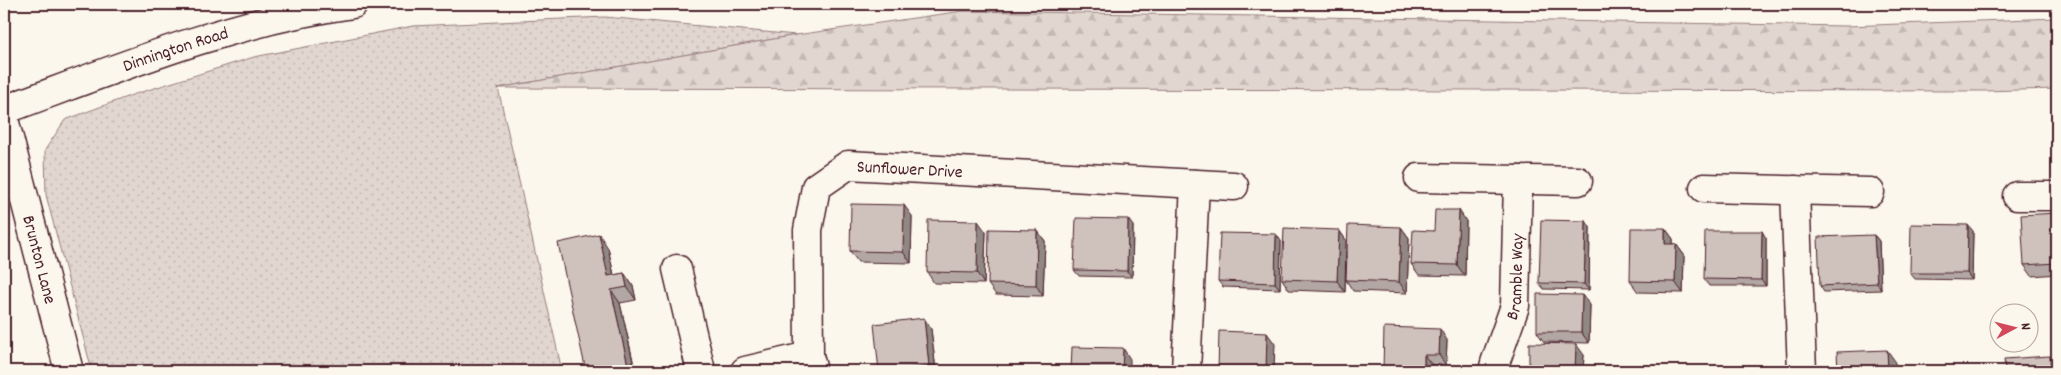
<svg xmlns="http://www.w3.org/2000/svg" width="2061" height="375" viewBox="0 0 2061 375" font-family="Dekko,sans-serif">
<defs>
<pattern id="grass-dots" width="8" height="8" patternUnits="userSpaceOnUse" patternTransform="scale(1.25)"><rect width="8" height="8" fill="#e2d7d0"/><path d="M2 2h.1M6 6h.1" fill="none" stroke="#c3b8b3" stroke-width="1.8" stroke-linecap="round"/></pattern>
<pattern id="forest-firs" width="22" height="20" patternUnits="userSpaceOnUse" patternTransform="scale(1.25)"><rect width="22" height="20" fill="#e2d7d0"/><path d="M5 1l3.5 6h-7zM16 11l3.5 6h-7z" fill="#c3b8b3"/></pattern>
</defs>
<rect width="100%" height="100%" fill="#fbf7ec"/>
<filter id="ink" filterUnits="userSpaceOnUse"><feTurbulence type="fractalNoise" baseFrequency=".02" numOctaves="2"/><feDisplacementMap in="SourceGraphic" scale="10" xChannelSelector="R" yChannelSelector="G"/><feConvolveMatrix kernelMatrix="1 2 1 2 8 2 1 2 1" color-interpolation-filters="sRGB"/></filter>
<g filter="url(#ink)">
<path fill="url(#grass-dots)" stroke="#967b7e" d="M605,17L796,35L498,88L562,371H92L46,195L45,150L65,120L132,95L254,57L413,26Z"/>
<path fill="url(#forest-firs)" stroke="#967b7e" d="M963,11L1847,26L2057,18V89L1982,91L498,88L796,35Z"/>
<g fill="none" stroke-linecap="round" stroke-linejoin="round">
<g stroke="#4a1f2b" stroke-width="31">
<g id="minor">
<path id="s1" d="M4,110C118,68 232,21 353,4"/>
<path id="s2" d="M4,119L69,371"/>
<path d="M1419,178L1578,181"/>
<path d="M1704,188L1870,192"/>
<path d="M1795,190L1802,371"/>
<path d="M2017,196H2057"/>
<path d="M677,269L701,371"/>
<path d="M745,371L809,356"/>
<path id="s3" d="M813,371L809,356L808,230L816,187L848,165L1234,186"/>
<path d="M1186,371L1195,184"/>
<path id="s4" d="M1493,371L1495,363L1515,306L1518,180"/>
</g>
</g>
<use href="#minor" stroke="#fbf7ec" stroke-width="28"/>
</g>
<g fill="#b2a7a2" stroke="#4a1f2b">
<path d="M2057,213V274L2032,276L2024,265Z"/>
<path d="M912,216L911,263L858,262L850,251Z"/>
<path d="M1466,221L1465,276L1419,275L1411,264L1434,231Z"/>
<path d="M1133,226L1132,277L1079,276L1074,270Z"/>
<path d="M1401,227L1409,238L1407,293L1353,291L1346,280Z"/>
<path d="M1590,227L1589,290L1544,289L1539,283Z"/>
<path d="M1665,228L1673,239V244H1676L1684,255L1683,293L1638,292L1630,281Z"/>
<path d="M1037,230L1045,241L1043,296L996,295L988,284Z"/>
<path d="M1339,230L1346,240L1345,292L1289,290L1282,279Z"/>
<path d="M1973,231L1972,280L1915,279L1910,273Z"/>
<path d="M986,232L984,284L934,283L927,272Z"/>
<path d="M1874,235L1879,241L1881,290L1824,292L1820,286Z"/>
<path d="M1766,238V286H1709L1704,279Z"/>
<path d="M1281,241L1280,289L1223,287L1218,281Z"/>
<path d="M608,248L614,275L624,273L633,286L636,300L620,303L635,369L648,371H586Z"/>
<path d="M1590,305L1589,343L1544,342L1537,332Z"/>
<path d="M931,329L936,371H879Z"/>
<path d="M1447,340L1446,366L1432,365V371H1383Z"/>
<path d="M1584,355L1583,371H1530L1529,369Z"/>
</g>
<g fill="#918884" stroke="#4a1f2b">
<path d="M904,205L912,216L911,263L903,252Z"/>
<path d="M1459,210L1466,221L1465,276L1457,265Z"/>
<path d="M1128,219L1133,226L1132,277L1127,271Z"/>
<path d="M978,221L986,232L984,284L977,273Z"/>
<path d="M1586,221L1590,227L1589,290L1584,284Z"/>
<path d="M1968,225L1973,231L1972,280L1967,273Z"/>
<path d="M1401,227L1409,238L1407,293L1399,282Z"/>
<path d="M1665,228L1673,239V255L1665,244Z"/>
<path d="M1037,230L1045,241L1043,296L1036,285Z"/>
<path d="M1339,230L1346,240L1345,292L1337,281Z"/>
<path d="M1762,231L1766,238V286L1761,280Z"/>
<path d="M599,234L608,248L617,289L608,276Z"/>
<path d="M1276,234L1281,241L1280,289L1275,283Z"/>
<path d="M1874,235L1879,241L1881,290L1877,283Z"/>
<path d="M1676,244L1684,255L1683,293L1675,282Z"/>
<path d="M624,273L633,286L636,300L627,287Z"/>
<path d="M611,290L620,303L635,371L629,370Z"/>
<path d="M1582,295L1590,305L1589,343L1581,332Z"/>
<path d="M924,318L931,329L936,371H933L929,366Z"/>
<path d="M1440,329L1447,340L1446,366L1439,355Z"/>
<path d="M1267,333L1275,344L1274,371H1266Z"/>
<path d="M1576,344L1584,355L1583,371H1575Z"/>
<path d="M1123,348L1130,359V371H1122Z"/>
<path d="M1887,350L1895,361V371H1888Z"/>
<path d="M1424,355L1432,365V371H1424Z"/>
<path d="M2050,356L2055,362V371H2051Z"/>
</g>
<g fill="#cfc2bc" stroke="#4a1f2b">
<path d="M851,204L904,205L903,252L850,251Z"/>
<path d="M1435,210H1459L1457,265L1411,264L1413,230L1434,231Z"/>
<path d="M2057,213V263L2024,265L2021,215Z"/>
<path d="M1076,218L1128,219L1127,271L1074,270Z"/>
<path d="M928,220L978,221L977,273L927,272Z"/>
<path d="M1541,220L1586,221L1584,284L1539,283Z"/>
<path d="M1911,224L1968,225L1967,273H1910Z"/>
<path d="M1348,225L1401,227L1399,282L1346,280Z"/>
<path d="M1284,228L1339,230L1337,281L1282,279Z"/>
<path d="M1631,228H1665V244H1676L1675,282L1630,281Z"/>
<path d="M989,229L1037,230L1036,285L988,284Z"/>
<path d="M1705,231H1762L1761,280L1704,279Z"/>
<path d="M1220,233L1276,234L1275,283L1218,281Z"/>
<path d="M599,234L608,276L624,273L627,287L611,290L629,370L645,367L646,371H586L558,243Z"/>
<path d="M1874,235L1877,283L1820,286L1818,237Z"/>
<path d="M1537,294L1582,295L1581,332H1537Z"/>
<path d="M924,318L929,366L888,371H879L874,324Z"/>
<path d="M1384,327L1440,329L1439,355H1424V371H1383Z"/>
<path d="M1219,331L1267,333L1266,371H1218Z"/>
<path d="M1529,343L1576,344L1575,371H1538V369H1529Z"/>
<path d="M1072,347L1123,348L1122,371H1071Z"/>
<path d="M1887,350L1888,371H1838L1837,352Z"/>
<path d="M2050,356L2051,371H2005L2004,359Z"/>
</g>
</g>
<g text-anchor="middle" stroke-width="4" stroke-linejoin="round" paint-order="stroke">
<g font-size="18" fill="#4a1f2b" stroke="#fbf7ec">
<text dy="6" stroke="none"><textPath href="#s1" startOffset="182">Dinnington Road</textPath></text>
<text dy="6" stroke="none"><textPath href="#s3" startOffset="286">Sunflower Drive</textPath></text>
<text dy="6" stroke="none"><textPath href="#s2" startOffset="145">Brunton Lane</textPath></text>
<text dy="6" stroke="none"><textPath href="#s4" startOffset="98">Bramble Way</textPath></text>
</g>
</g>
<rect width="2061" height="375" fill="none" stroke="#fbf7ec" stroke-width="20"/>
<rect x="10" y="10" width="2041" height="355" fill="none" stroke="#4a1f2b" stroke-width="2" filter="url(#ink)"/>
<g transform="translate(2014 328) rotate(83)"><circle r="24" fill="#fbf7ec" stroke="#b4a19f"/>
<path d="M0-4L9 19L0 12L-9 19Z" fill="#d1495b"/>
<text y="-8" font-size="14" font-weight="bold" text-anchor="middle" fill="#4a1f2b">N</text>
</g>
</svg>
